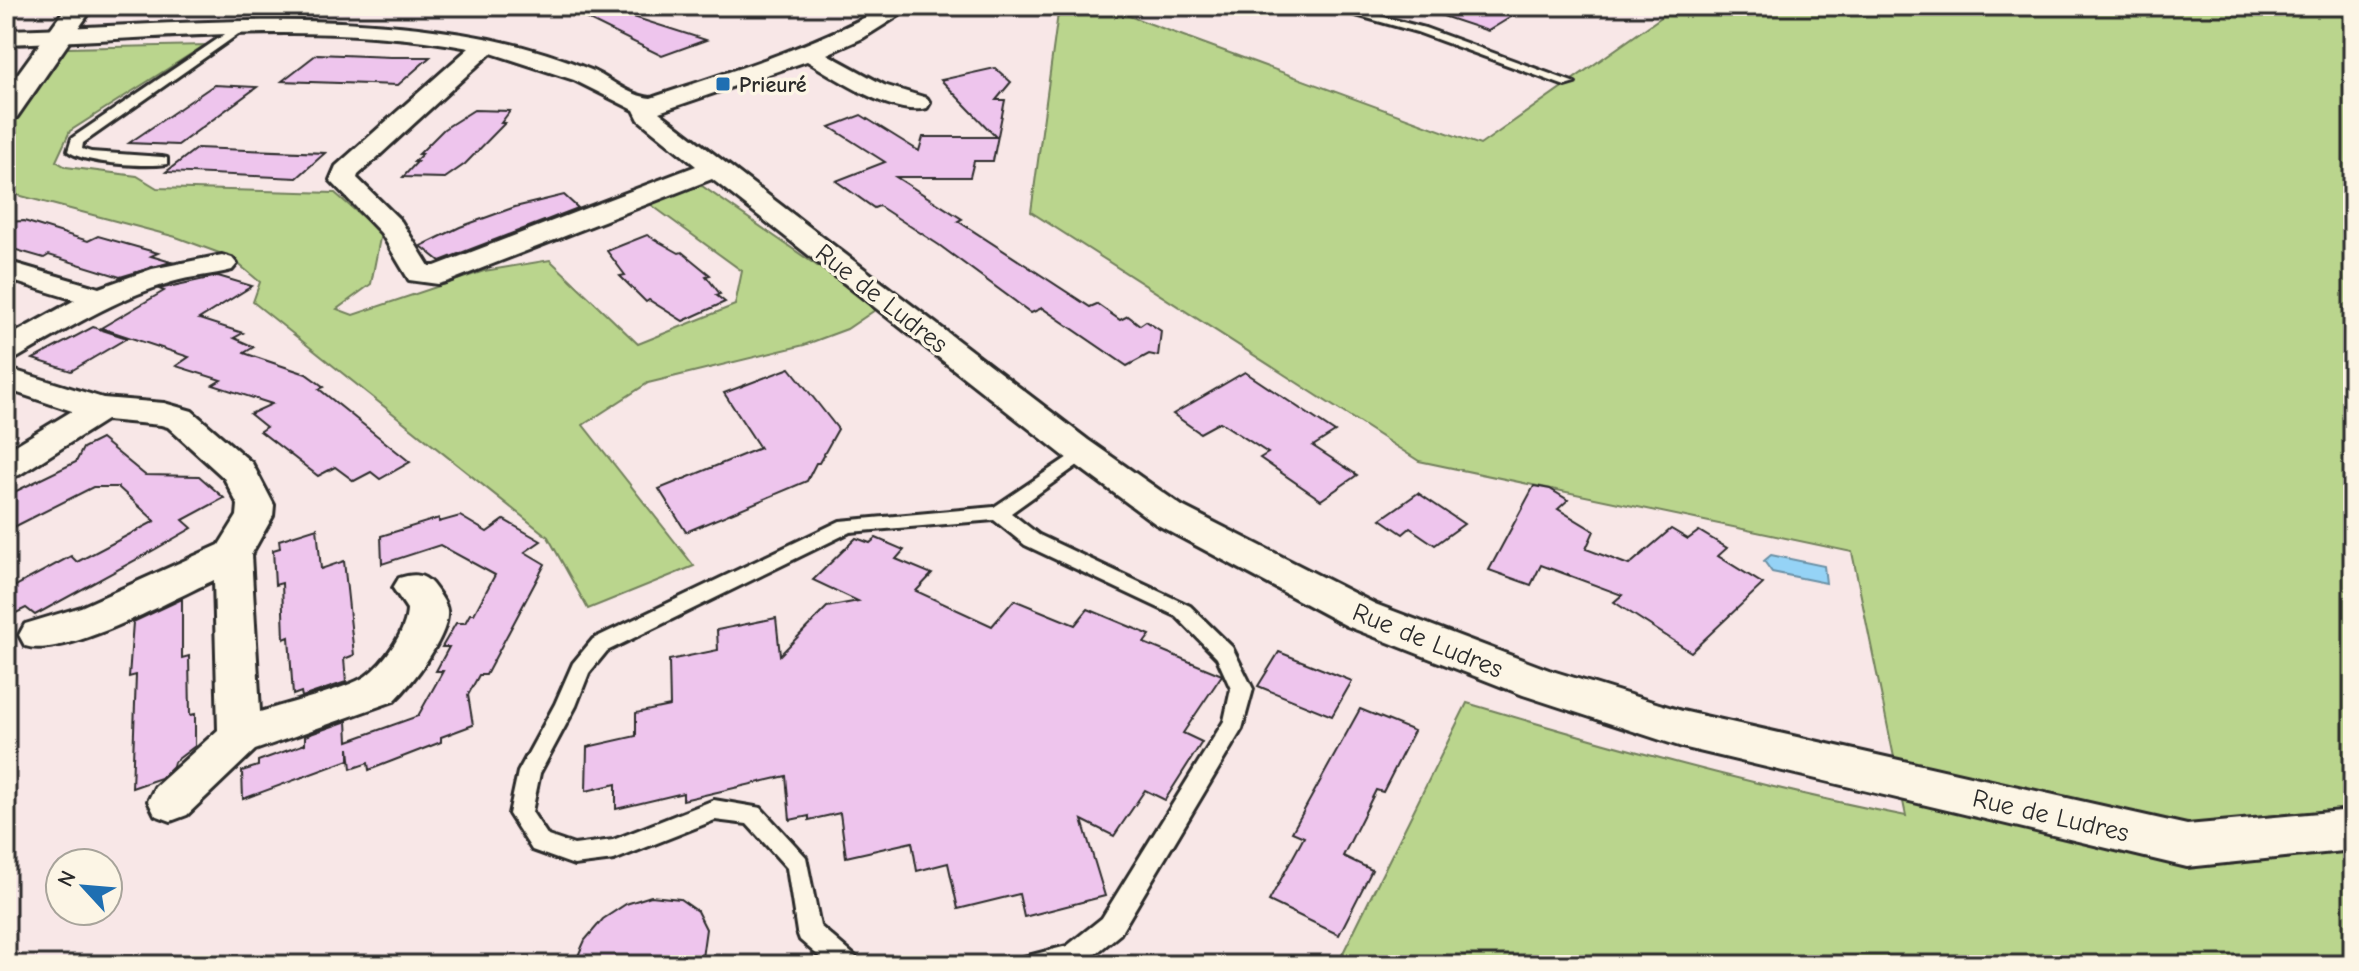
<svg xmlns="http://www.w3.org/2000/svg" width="2359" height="971" viewBox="0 0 2359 971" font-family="'Comic Neue',sans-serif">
<rect width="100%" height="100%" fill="#f8e7e7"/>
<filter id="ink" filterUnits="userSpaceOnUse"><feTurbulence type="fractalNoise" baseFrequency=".0125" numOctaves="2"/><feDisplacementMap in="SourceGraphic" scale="16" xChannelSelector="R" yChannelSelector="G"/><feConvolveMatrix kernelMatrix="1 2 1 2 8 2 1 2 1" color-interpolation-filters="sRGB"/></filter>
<g filter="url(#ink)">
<g fill="#bad58d" stroke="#72805c" stroke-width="2">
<path d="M1059,6H1102L1480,145L1677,6H2353V965H1326L1338,963L1467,703C1612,746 1758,787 1906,816L1852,552L1419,461L1031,212Z"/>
<path d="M205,45L70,131L56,161L66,167L137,176L157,188L335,193L381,233L371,284L337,309L353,315L484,271L550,260L638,344L735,305L742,271L650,204L681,188L702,186L878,308L847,329L804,345L648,383L583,425L694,566L588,609L548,537L253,302L260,282L230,257L176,237L6,192V134L66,48Z"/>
</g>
<path fill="#95d3f6" stroke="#6b90a5" stroke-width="2" d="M1771,555L1824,566L1826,583L1772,572L1764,561Z"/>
<g fill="#eec5ed" stroke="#2b2b2b" stroke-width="2">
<path d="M582,6H599L706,40L662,56L579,15Z"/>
<path d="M1429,6H1529L1488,31L1428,11Z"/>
<path d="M317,54L391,57H430L398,85L282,81Z"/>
<path d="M995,68L1011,82L996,100H1005L993,161H974L970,177H896L962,219L958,221L1090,307L1097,304L1120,320L1128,316L1140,325L1146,321L1161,331L1158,356L1149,354L1127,366L1042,308L1031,313L939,245L879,206L874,208L836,181L885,162L830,127L861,115L919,151L923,137H996L941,80Z"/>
<path d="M214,85L257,87L178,145L129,143Z"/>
<path d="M474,110L510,111L501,123H505L465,164L445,178L403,177L417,162H414L422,154H419L444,129Z"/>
<path d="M197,148L325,153L297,178L166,172Z"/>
<path d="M564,195L578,208L440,261L421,246L460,227L515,207Z"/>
<path d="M24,221L88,241L98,236L158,253L151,256L171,262L120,277L49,255L44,258L6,247V222Z"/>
<path d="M647,235L679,253L682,252L710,275L706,276L720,294L716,295L725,302L683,321L649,300L646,302L620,276L625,275L607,251Z"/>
<path d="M218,276L252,286L199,319L243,333L234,338L254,347L244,353L306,374L324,387L319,389L410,462L380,479L371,472L354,481L335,467L318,476L260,431L266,427L250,414L272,404L213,385L221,380L176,366L189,357L101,328L164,291L159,289Z"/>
<path d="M93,327L127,338L71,371L33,359Z"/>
<path d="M790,368L838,429L819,463H816L807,481L686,532L659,489L760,448L724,393Z"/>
<path d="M1245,372L1335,432L1313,446L1357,475L1321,500L1260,458L1268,453L1220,422L1200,433L1173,414Z"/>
<path d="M101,439L145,475L199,476L224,498L183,520L192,528L154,550L35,615L26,608L6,618V591L71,556L77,562L155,521L118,487H93L6,531V496L76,462L83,448Z"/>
<path d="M1534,486L1550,489L1568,500L1558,509L1594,531L1586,549L1629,565L1671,529L1688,539L1699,531L1727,548L1718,556L1763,584L1691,652L1614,602L1622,595L1541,565L1531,585L1489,570Z"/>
<path d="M1418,493L1464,524L1435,545L1410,528L1403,534L1381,519Z"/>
<path d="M460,516L487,532L504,520L541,541L525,552L545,564L486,675H479L468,695L473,725L441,737V742L369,770L368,763L351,769L349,748V760L243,799L242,771L258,766V761L305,744V736L347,721L348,741L418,716L443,671H436L449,647H442L456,623H465L470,614H474L495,575L440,545L382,564L381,536L439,518V522Z"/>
<path d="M317,528L321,569L344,561L354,655L344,659L346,682L302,697L301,692L293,695L289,637L284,639L282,583L275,585L273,550L280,548L279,540Z"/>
<path d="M856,538L870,543L876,538L904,550L896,559L932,574L916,591L992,626L1014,600L1075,625L1088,609L1150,635L1144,643L1222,675L1183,733L1202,742L1165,800L1145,790L1114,836L1082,820L1105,896L1024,917L1019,894L958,909L948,863L917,871L912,842L846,857L840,813L809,820V816L790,820L786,776L683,800V793L616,809V784L586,791L587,747L636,736V713L670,706L669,660L718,650L717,630L776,618L780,655L827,607L858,601L813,580Z"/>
<path d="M182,599V658L189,656L190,715L195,714V746L174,762L173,766L161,778L132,788L136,675L129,677L133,622Z"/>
<path d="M1279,652L1352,681L1332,716L1258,686Z"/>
<path d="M1360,709L1414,731L1383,792L1376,790L1343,856L1372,870L1339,935L1269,901L1304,837L1292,832Z"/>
<path d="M651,896L680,899L697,911L706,929L701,965H574L585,940L603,919L626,904Z"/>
</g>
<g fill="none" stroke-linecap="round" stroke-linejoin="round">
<g stroke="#2b2b2b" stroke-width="6">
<g id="lane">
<path d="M1324,6H1342L1425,28L1575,83L1565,86L1417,32Z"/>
<path d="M234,28L244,30L83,143L82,149L91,152L162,157L167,158V164C145,167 85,164 68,151L72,138Z"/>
<path d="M1083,447L1089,449L1092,453L1089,457L1011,513L1039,535L1190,606L1232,647L1253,689L1242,729L1120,934L1082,965H1020L1024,957L1067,946L1102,918L1224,721L1231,689L1217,658L1176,616L1025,545L994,520L850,532L607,651L589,673L576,706L540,773L532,812L548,836L574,845L613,840L714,800L761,808L806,857L820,926L856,957L860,965H829L800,940L797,932L787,868L747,824L715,820L614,860L574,865L532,850L509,814L518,772L555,704L573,663L593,639L840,521L994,507Z"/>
</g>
</g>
<g stroke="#2b2b2b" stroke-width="6">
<g id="street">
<path d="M887,6H914L863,38L827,54L884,85L927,98L930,103L927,108C893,117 836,78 807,61L659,112L1088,440L1182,506L1375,604L1549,670L1682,711L2187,825L2353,810V850L2187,867L1682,747L1523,695L1347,626L1156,524L1064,456L712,179L449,281L438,284L409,280L381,233L330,180L336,166L469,48C317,20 159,39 6,44V30C158,26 312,9 462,34C506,41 550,53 591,70C611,79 629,96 651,98C732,71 812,47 887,6ZM491,53L574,80L634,110L639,120L696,166L435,266H429L401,221L357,178L358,175Z"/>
<path d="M222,255L232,258L237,264L232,270C212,275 192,276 172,282C117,298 67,329 17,358L6,361V338L75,300L6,279V261L99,288L152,269Z"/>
<path d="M6,368L103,398L164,403L192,411L252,463L274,505L273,516L251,555L260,712C285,704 347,689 366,676C384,663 407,631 407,609L393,588L399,578C412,574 423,573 432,584C438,592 446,602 447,611C450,635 411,685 394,701L255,750L187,815L171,821L155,815L148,801L155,787L218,730L214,580C173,599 65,659 25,646L19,635L25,624L81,607L219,545L237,516L238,505L224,478L168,427L161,425L106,420L19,475L6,479V451L72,411L6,389Z"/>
</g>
</g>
<g stroke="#2b2b2b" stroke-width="6">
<path id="secondary" d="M67,6H94L17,117L6,120V90Z"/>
</g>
<use href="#lane" fill="#fcf5e5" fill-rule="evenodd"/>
<use href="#street" fill="#fcf5e5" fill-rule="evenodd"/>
<use href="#secondary" fill="#fcf5e5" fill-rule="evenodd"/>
</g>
</g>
<rect fill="#1f6fb2" stroke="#fcf5e5" stroke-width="3" x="715" y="76" width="16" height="16" rx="4"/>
<g text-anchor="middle" stroke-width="7" stroke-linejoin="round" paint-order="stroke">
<g font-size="22" font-weight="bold" fill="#2b2b2b" stroke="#fcf5e5" text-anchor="start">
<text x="739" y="92">Prieuré</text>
</g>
<g font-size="26" fill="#2b2b2b" stroke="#fcf5e5">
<text transform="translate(882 298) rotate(38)" y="9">Rue de Ludres</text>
<text transform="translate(1428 640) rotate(22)" y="9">Rue de Ludres</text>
<text transform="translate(2051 815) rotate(13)" y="9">Rue de Ludres</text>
</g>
</g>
<rect width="2359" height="971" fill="none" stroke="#fcf5e5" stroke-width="32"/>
<rect x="16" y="16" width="2327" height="939" fill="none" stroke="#2b2b2b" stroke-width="3" filter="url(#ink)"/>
<g transform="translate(84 887) rotate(296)"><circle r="38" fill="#fcf5e5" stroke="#a8a49b" stroke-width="2"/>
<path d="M0-6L14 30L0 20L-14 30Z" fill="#1f6fb2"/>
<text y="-12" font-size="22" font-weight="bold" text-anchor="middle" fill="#2b2b2b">N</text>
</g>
</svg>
